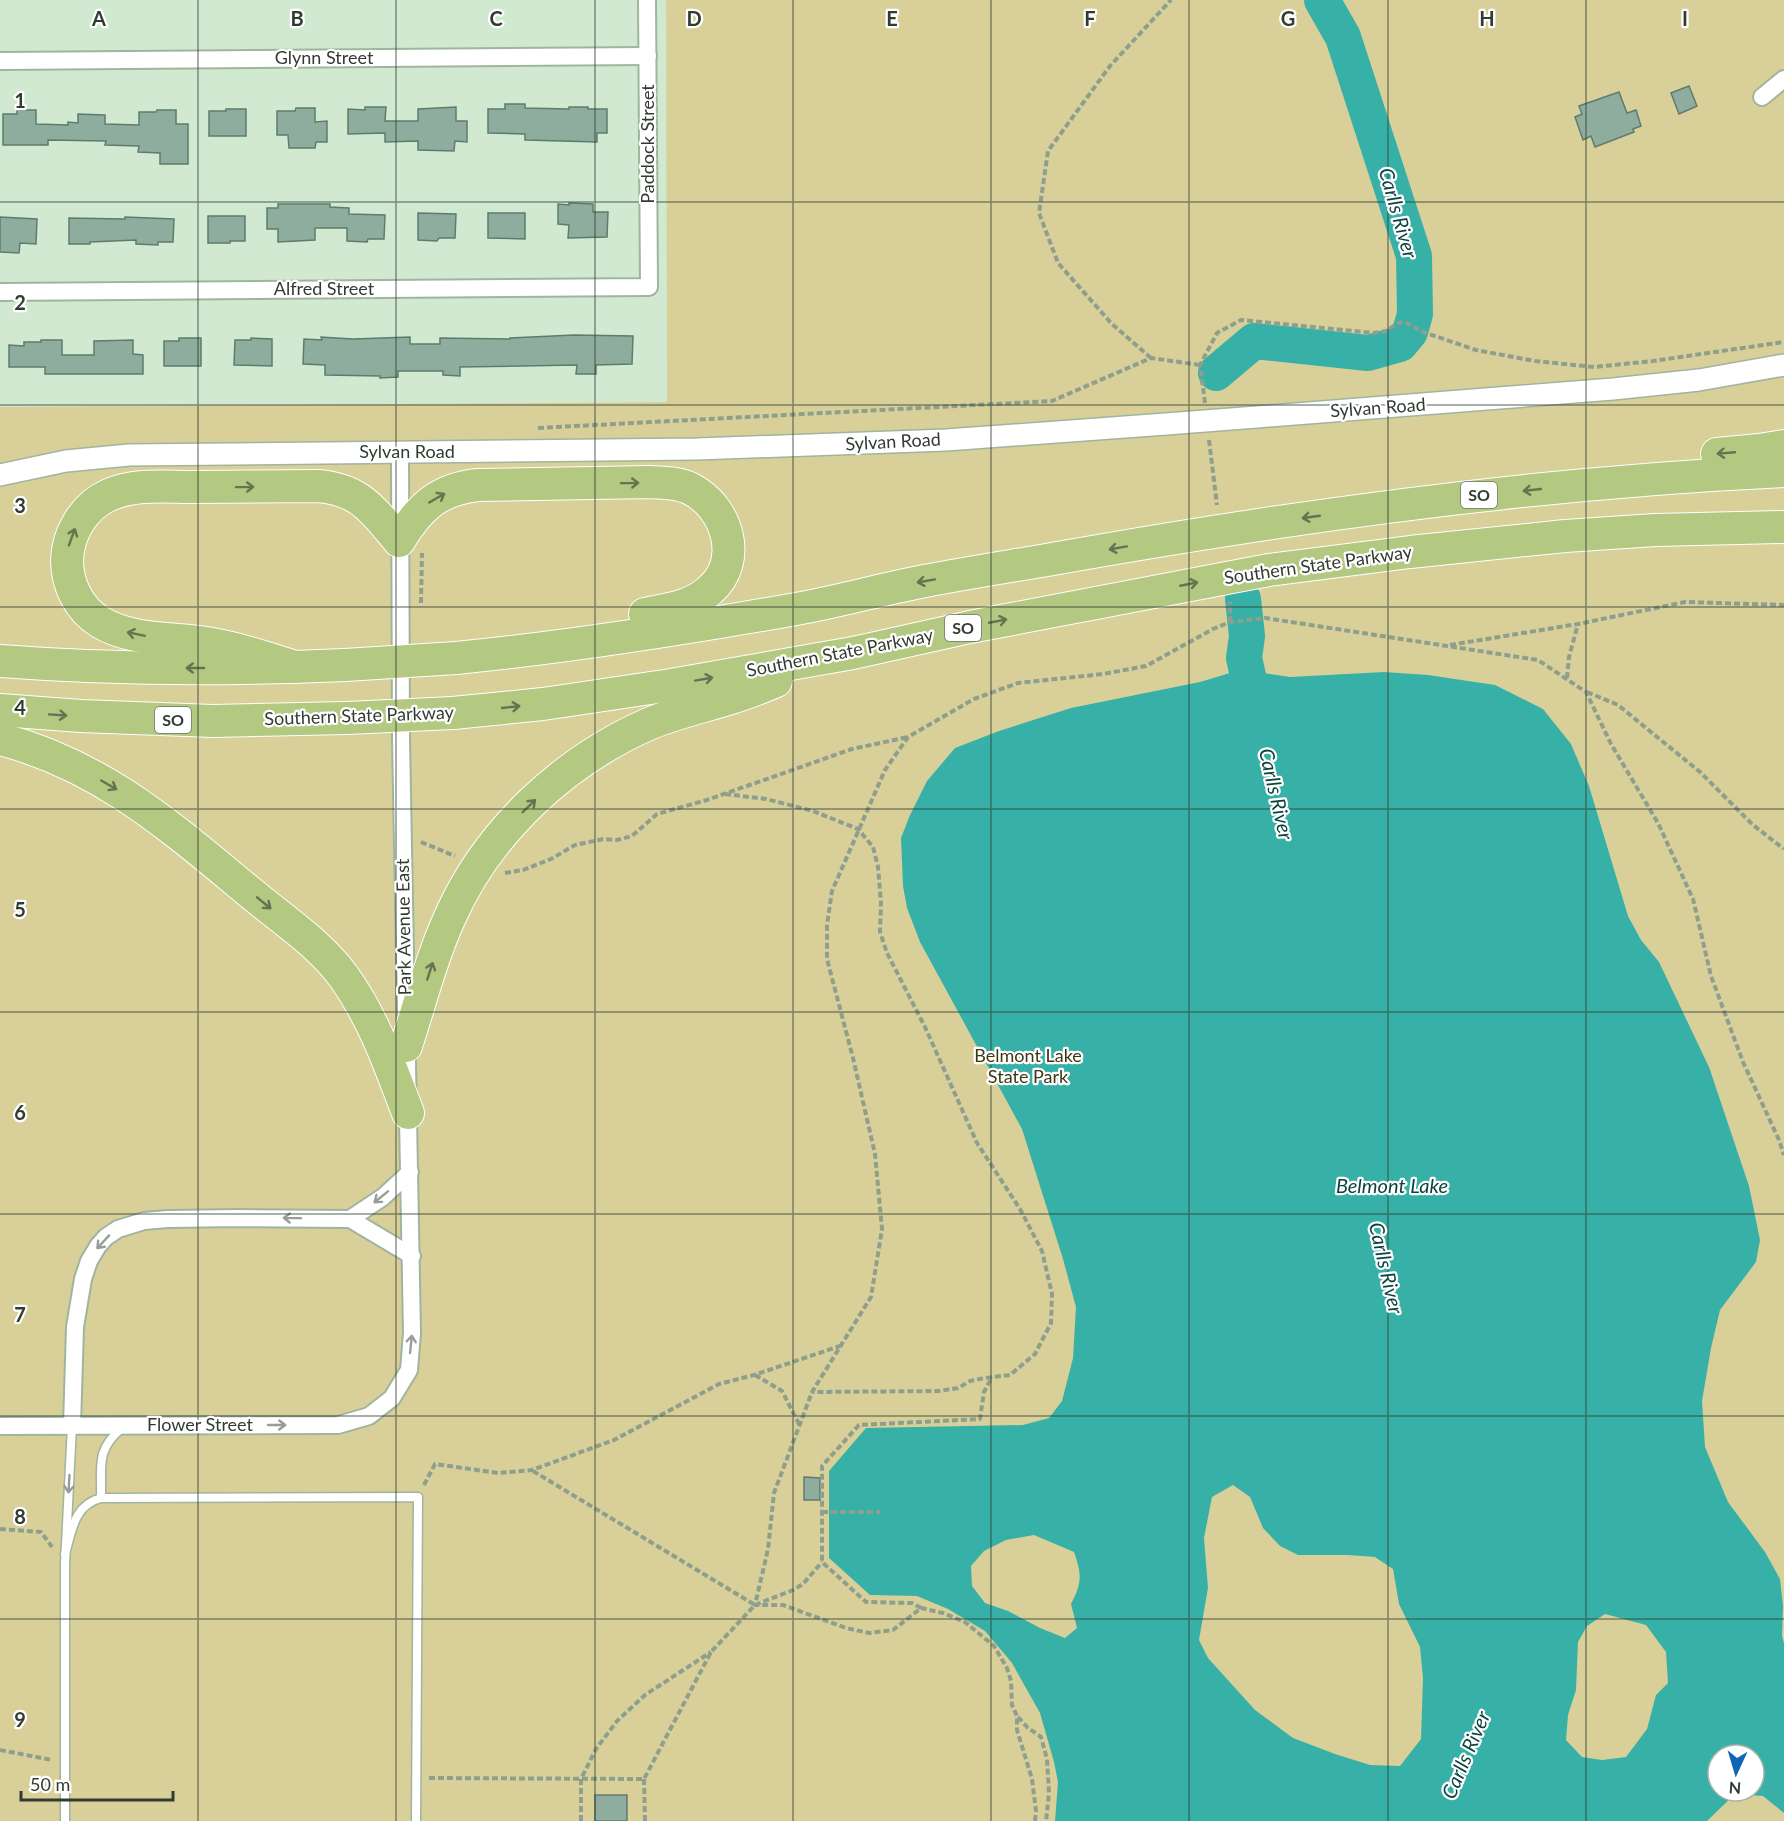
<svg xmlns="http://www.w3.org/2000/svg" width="1784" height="1821" viewBox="0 0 1784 1821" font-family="Lato,sans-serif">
<rect width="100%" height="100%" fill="#d2e9d1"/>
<path fill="#d9d099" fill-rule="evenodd" d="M666,0H1784V1821H0V407L667,402ZM1718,1755H1754V1791H1718Z"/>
<path fill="#37b1a8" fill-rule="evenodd" d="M1251,657L1257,672L1290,677L1384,672L1428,675L1495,685L1543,709L1571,744L1589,786L1628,916L1641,940L1659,962L1709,1067L1749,1186L1760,1240L1756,1262L1720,1310L1711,1348L1702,1401L1705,1447L1728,1502L1765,1552L1780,1579L1783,1606L1782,1636L1784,1643V1813L1763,1796L1735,1794L1707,1821H1055L1058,1782L1054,1762L1040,1713L1012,1663L985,1631L948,1609L917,1596L870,1595L829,1558V1471L866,1428L1023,1425L1049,1418L1062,1401L1073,1358L1076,1307L1063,1259L1022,1129L920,942L907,908L903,886L901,838L910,815L927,781L955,748L999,731L1071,708L1200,682L1233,672L1237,658ZM1233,1485L1250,1497L1263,1528L1280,1546L1298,1555H1348L1375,1557L1393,1569L1399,1604L1420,1647L1423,1678L1421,1739L1400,1766L1370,1765L1335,1754L1293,1738L1255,1710L1208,1658L1199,1640L1208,1588L1204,1538L1212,1497ZM1034,1535L1074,1552C1082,1575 1082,1583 1071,1604L1077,1628L1065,1638L1040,1628L1008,1611L985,1603L972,1586L971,1566L984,1551L1006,1540ZM1605,1614L1646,1625L1666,1652L1668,1683L1656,1695L1647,1729L1626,1757L1602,1760L1582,1757L1566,1740L1568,1715L1576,1690L1578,1642L1587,1626ZM1718,1755H1754V1791H1718Z"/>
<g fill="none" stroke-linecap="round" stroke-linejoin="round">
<g stroke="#37b1a8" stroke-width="36">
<path d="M1216,373L1254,341L1368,353L1400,344L1410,332L1415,314L1414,256L1343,37L1322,0"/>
<path d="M1243,599L1247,636L1244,658L1255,707"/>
</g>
</g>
<g fill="#8ead9f" stroke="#5e7c6e" stroke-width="1.5">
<path d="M1689,86L1697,106L1679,114L1671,93Z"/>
<path d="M1619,92L1627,113L1636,110L1641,126L1633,129L1634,132L1595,147L1591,136L1583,140L1575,117L1582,114L1579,106Z"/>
<path d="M505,104H525V108L569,109V107H588V109H607V133H597V142L525,140V134L488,133V109H505Z"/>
<path d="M365,107H386L385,121H418V109L456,107V121H467V142L455,141L454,151L418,150V141L385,142V133L348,134V109L365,110Z"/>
<path d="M296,108H315V122L327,121V142H316L315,148H289L288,135H277V111H295Z"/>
<path d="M226,109H246V136H209V111H226Z"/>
<path d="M17,110H36V124L68,125V122L78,123V114L105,115V124L139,125V112H156L157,110H176V124H188V164H160V153L138,152L139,146L105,145L106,141L48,140V145H3V114H17Z"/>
<path d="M569,203L593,204V212H608L607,237L568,238L569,225L558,224V204L569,205Z"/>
<path d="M278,204H330V207L349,208V214L385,215L384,239H368L367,242L347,241V228H315V240L278,242V229H267V208H278Z"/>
<path d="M418,213L456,214L455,238H439L437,241L418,240Z"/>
<path d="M488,213H525V239L488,238Z"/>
<path d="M208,216H245V241H230V243H208Z"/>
<path d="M0,217L37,219L36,244L20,243L19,253L0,252Z"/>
<path d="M125,217L174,219L173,242H158V245L136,244V240L90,242V244H69V218L125,219Z"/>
<path d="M574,335L633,336L632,364L596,365V374H576L577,365L460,367V376L443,375V371H398V377L380,378V376L325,375V365L303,364L304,339L322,340L321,337L353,339L410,337V344H440V338L510,339V338Z"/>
<path d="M179,338H201V366H164V341H179Z"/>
<path d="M251,338L272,339V366L234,365L235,340H251Z"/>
<path d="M41,340H62V355H94V341L133,340V354L143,355V374H45V367H9V345L24,346V342H41Z"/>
<path d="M804,1477L820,1478V1500H804Z"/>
<rect x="595" y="1795" width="32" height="26"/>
</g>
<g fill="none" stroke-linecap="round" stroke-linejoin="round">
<g stroke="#9fb59e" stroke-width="11">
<g id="service">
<path d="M101,1498C102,1467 95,1450 122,1428"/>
<path d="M65,1554C72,1530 74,1505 101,1498L418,1497L416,1821"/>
<path d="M65,1821V1564L72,1426"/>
</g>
</g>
<g stroke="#9fb59e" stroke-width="20">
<g id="minor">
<path d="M0,61L648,56"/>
<path d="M1762,97L1784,79"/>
<path d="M0,292L649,287L647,0"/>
<path d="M350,1219L383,1197L410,1172"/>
<path d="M0,1426L338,1425L369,1416L392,1398L409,1370L412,1333L401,739L400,452"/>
<path d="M72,1426L75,1327L83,1279L89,1261L98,1246L106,1237L118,1229L144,1221L168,1219L239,1218L350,1219L412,1256"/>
</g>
</g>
<g stroke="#9fb59e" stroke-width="24">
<g id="tertiary">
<path d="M1257,417L1613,389L1699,380L1784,365"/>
<path d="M0,475L66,461L129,455L697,449L946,440L1166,424"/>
</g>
</g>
<g stroke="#fff" stroke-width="34">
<g id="motorway">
<path d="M1717,454L1759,450L1784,446"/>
<path d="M456,658C570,647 683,629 796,609C836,602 875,591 915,583C970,572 1026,564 1081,554C1314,513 1548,482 1784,471"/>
<path d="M0,661C115,670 230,670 345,665"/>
<path d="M295,667C268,659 239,648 212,644C175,637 133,642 100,622C79,609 67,585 67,560C68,533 84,506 109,495C135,483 168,487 195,487C236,487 278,486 319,486C361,490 374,511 399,541C419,507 439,489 478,485L650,482C663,483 678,482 691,489C727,507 744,561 710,590C692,607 668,609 645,614"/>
<path d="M0,710L81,716L213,721L347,718"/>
<path d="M453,713L543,704L671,685L853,653L970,627L1269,570L1410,552L1565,536L1655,530L1784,527"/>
<path d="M0,739C105,766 175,831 257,898C286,922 322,946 344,977C374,1019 390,1066 408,1113"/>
<path d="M406,1046C420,1003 431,959 450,917C488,831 565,760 651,723C678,712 706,706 734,697C748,693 762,687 776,681"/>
</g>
</g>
<g stroke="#8e9f8d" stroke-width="4" stroke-dasharray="6 3" stroke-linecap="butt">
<path d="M1151,358L1112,324L1058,263L1039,213L1048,151L1110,66L1171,0"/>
<path d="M1205,403L1200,365L1217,333L1241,320L1374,333L1386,331L1398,323L1405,322L1423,332L1476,350L1535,361L1594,367L1653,361L1784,342"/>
<path d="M538,428L1052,401L1151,358L1200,365"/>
<path d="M1209,440L1217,505"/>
<path d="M421,603L422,553"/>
<path d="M1230,622V602"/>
<path d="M1450,645L1578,624L1685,602L1784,605"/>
<path d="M1567,678L1569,657L1578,624"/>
<path d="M1587,692L1618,705L1700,772L1753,825L1784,849"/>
<path d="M725,794L766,799L813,811L858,829L873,847L878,867L881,903L880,932L887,953L925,1027L977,1143L1020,1209L1042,1251L1052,1294L1051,1323L1035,1354L1010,1375L985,1378L970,1381L958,1388L939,1391L812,1392"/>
<path d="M421,842L455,856"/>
<path d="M505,873L523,870L551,859L575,845L603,839L617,840L632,836L657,814L707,800L852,749L908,737"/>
<path d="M755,1375L782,1391L800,1426"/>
<path d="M533,1471L755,1605"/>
<path d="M424,1485L435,1464L498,1473L532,1470L614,1440L719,1384L754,1375L840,1346"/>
<path d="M822,1512H880"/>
<path d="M0,1529L41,1532L52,1547"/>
<path d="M921,1608L912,1603L866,1602L822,1562V1466L859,1425L980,1419L984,1392L992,1377"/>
<path d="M1018,1717L1027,1727L1041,1737L1047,1759L1049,1793L1046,1821"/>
<path d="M0,1750L52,1760"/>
<path d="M429,1778L644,1779L711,1652L755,1605L793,1590L803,1584L822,1562"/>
<path d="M644,1779L645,1821"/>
<path d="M581,1821V1779L596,1749L617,1721L645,1695L711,1652"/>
<path d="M1035,1821L1036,1811L1032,1779L1017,1730V1716L1012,1705L1011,1681L1007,1668L994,1646L965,1622L943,1613L921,1608L893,1630L869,1633L846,1628L783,1605H755L768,1549L774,1493L812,1392L871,1297L882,1229L875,1154L853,1058L827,959V925L832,891L885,770L908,737L974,699L1018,683L1103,674L1146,666L1213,629L1230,622L1265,618L1538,660L1586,692L1611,744L1658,823L1693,899L1711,976L1743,1062L1779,1140L1784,1155"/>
</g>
<use href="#service" stroke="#fff" stroke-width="8"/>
<use href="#minor" stroke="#fff" stroke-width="16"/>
<use href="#tertiary" stroke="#fff" stroke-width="21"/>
<use href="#motorway" stroke="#b3c881" stroke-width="32"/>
<g stroke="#9fb59e" stroke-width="24" stroke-linecap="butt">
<path id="tertiary-bridge" d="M1166,424L1257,417"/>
</g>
<g stroke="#fff" stroke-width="34" stroke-linecap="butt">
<g id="motorway-bridge">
<path d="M345,665L456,658"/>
<path d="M347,718L453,713"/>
</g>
</g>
<use href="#tertiary-bridge" stroke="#fff" stroke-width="21"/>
<use href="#motorway-bridge" stroke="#b3c881" stroke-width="32"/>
</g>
<defs><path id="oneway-shaft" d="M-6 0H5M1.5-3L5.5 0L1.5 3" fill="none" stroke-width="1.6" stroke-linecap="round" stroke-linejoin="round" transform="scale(1.5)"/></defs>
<g stroke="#667351">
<use href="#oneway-shaft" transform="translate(1726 453) rotate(175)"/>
<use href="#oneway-shaft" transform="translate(630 483) rotate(-1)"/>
<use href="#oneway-shaft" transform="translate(245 487) rotate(-1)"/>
<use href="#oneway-shaft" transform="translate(1532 490) rotate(174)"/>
<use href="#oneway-shaft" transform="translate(437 498) rotate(-30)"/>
<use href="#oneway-shaft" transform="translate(1311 517) rotate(172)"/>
<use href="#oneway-shaft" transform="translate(72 537) rotate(-70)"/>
<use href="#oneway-shaft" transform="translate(1118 548) rotate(170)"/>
<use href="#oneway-shaft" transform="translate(926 581) rotate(170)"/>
<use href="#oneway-shaft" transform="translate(1189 584) rotate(-11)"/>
<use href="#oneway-shaft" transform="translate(998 621) rotate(-11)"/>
<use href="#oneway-shaft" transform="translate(136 634) rotate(-168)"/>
<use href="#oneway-shaft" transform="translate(195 668) rotate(-180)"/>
<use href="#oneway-shaft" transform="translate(704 679) rotate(-10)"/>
<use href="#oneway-shaft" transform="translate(511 707) rotate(-6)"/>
<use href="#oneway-shaft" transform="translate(58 715) rotate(4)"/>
<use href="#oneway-shaft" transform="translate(109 785) rotate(30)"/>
<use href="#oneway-shaft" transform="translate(529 806) rotate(-44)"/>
<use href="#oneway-shaft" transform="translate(264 903) rotate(39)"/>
<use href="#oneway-shaft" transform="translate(430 971) rotate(-72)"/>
</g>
<g stroke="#989d98">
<use href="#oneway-shaft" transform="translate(381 1197) rotate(141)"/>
<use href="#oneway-shaft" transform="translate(292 1218) rotate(-179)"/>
<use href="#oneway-shaft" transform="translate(103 1242) rotate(133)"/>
<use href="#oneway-shaft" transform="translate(411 1344) rotate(-84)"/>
<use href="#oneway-shaft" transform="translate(277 1425)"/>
<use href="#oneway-shaft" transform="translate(69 1484) rotate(93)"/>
</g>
<path fill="none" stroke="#323b31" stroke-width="1.5" stroke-opacity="0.55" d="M198,0V1821M396,0V1821M595,0V1821M793,0V1821M991,0V1821M1189,0V1821M1388,0V1821M1586,0V1821M0,202H1784M0,405H1784M0,607H1784M0,809H1784M0,1012H1784M0,1214H1784M0,1416H1784M0,1619H1784"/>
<g text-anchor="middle" stroke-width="4.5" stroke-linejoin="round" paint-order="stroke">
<g fill="#fff" stroke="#70766f" stroke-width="1.5">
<rect x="1461" y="482" width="36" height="26" rx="4.5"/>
<rect x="945" y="615" width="36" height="26" rx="4.5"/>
<rect x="155" y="707" width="36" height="26" rx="4.5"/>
</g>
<g font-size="16" font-weight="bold" fill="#323b31">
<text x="1479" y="501">SO</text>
<text x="963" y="634">SO</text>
<text x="173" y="726">SO</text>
</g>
<g font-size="18" fill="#323b31" stroke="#fff">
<text x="324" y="64">Glynn Street</text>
<text transform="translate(648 144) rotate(-90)" y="6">Paddock Street</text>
<text x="324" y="295">Alfred Street</text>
<text transform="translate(1378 408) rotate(-4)" y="6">Sylvan Road</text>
<text transform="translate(893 442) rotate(-3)" y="6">Sylvan Road</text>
<text x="407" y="458">Sylvan Road</text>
<text transform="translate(1318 565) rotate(-8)" y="6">Southern State Parkway</text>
<text transform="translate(840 653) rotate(-11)" y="6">Southern State Parkway</text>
<text transform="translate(359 716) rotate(-2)" y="6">Southern State Parkway</text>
<text transform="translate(404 927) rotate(-91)" y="6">Park Avenue East</text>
<text x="200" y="1431">Flower Street</text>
</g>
<g font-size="18" fill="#3d3813" stroke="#fff">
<text x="1028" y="1062">Belmont Lake<tspan x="1028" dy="21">State Park</tspan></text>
</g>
<g font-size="20" font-style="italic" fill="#0d433f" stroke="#fff">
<text transform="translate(1398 213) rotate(74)" y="7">Carlls River</text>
<text transform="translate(1276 794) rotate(77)" y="7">Carlls River</text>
<text x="1392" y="1193">Belmont Lake</text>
<text transform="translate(1386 1268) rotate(77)" y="7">Carlls River</text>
<text transform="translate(1466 1755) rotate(-67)" y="7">Carlls River</text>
</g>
</g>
<g font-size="20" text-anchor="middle" font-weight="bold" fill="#323b31" stroke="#fff" stroke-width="4.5" stroke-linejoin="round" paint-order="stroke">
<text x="99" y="26">A</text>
<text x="297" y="26">B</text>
<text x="496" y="26">C</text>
<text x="694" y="26">D</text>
<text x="892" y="26">E</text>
<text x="1090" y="26">F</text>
<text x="1288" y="26">G</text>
<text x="1487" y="26">H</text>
<text x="1685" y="26">I</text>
<text x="20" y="108">1</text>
<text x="20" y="310">2</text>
<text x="20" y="513">3</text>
<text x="20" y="715">4</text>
<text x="20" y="917">5</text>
<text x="20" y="1120">6</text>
<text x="20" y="1322">7</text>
<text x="20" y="1524">8</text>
<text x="20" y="1727">9</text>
</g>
<g transform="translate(1736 1773) rotate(184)"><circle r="28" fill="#ffffff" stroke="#adb1ad" stroke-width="1.5"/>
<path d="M0-4.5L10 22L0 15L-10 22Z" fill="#1066b4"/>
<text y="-9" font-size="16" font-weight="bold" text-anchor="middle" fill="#323b31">N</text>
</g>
<path d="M21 1791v9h152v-9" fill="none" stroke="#323b31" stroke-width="3"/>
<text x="30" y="1791" font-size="18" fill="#323b31" stroke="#ffffff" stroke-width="4.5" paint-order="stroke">50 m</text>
</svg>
